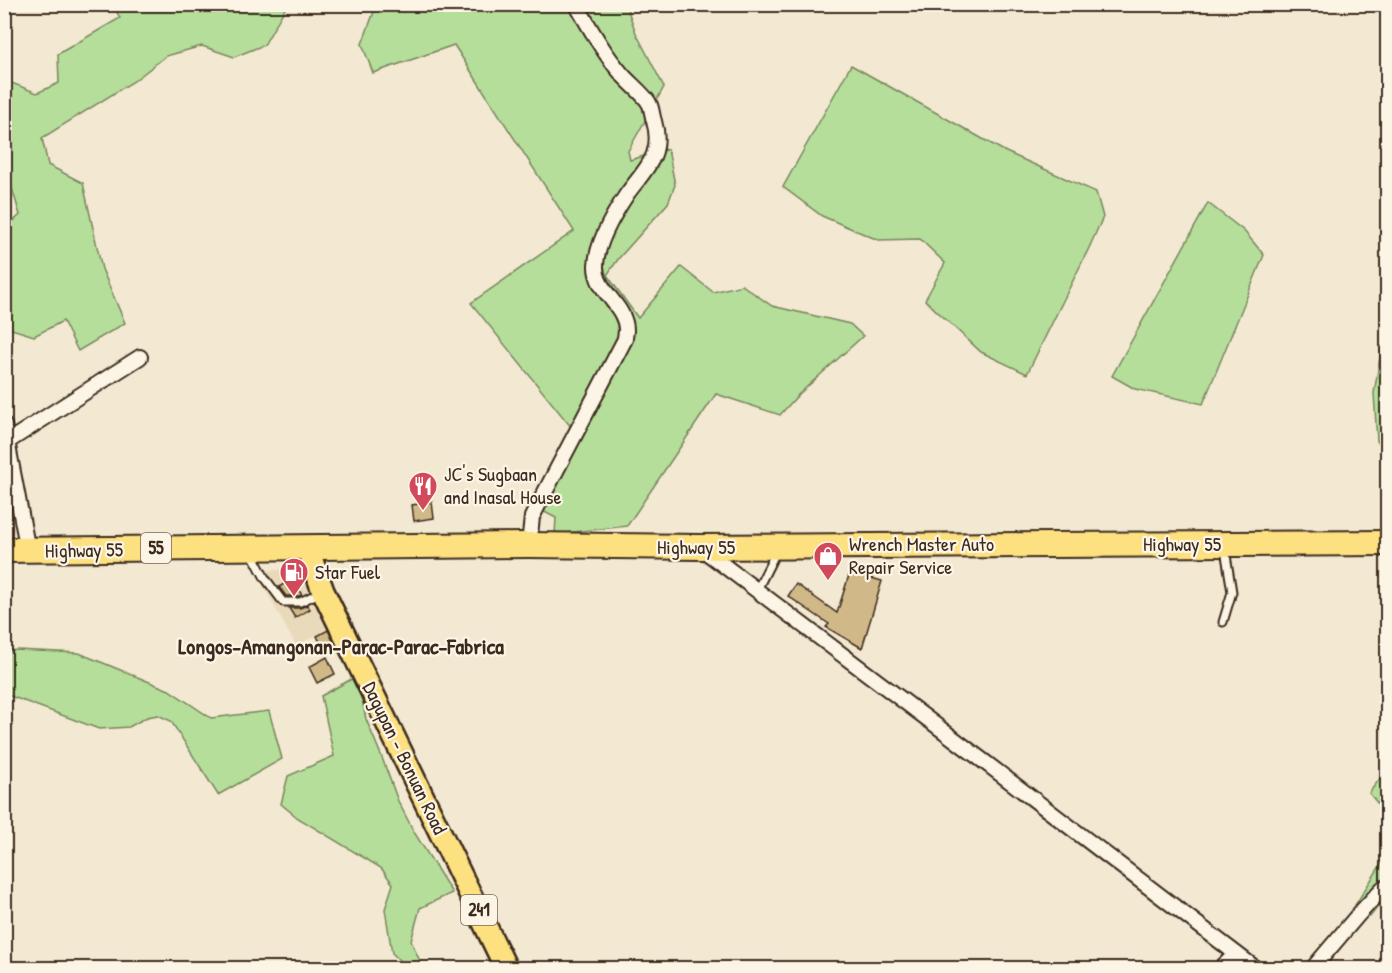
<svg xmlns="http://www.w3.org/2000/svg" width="1392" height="973" viewBox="0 0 1392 973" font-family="'Patrick Hand',sans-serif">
<rect width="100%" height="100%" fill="#f3e9d2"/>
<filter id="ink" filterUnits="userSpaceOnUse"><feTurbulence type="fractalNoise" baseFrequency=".0167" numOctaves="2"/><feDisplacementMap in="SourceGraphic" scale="12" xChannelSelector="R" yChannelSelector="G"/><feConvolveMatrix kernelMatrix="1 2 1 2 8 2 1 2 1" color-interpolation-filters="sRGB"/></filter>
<g filter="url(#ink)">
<g fill="#e9dabc">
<path d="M5,456L18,532L5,531Z"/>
<path d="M293,569L303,572L333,626L296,646L255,571Z"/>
</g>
<g fill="#b5de9b" stroke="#78845c" stroke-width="1.5">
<path d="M113,5H287L264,45L234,57L202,46L166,56L134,81L42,138L48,165L83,183L102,269L125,323L78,351L63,321L34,336L5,327V229L20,215L5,165V72L9,82L37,93L59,83L58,54L120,18Z"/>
<path d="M376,5H626L636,33L664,87L628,151L630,160L668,149L675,185L668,203L619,258L607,275L638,318L681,267L713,292L742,285L772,306L850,324L863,336L798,395L780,415L716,394L627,526L555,534L556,518L531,505L572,428L471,303L574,231L454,45L373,73L362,44L375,9Z"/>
<path d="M851,65L1006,152L1096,192L1103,217L1089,248L1027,374L981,352L925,300L945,263L920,239L878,240L822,216L783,187Z"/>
<path d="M1208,203L1244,231L1264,255L1203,404L1135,389L1112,376Z"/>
<path d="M1387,343V448L1377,441L1374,393L1382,346Z"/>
<path d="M17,650L79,653L169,690L211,718L269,711L282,759L218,795L171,721L158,715L147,717L129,727L99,729L5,694V652Z"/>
<path d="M357,676L366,719L381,755L398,801L414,832L452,893L420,908L411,941L423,968H407L392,953L385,909L393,884L381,868L298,818L281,804L288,776L334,756L321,696Z"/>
<path d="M1387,769V815L1369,793Z"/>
<path d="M1387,855V895L1370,917L1355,905Z"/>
</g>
<g fill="#d1b888" stroke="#3b2a1e" stroke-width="1.5">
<path d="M432,502L434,518L414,521L412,505Z"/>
<path d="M850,572L882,581L862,648L826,627L829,624L788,596L796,584L837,613Z"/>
<path d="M292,579L302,595L299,596H286L279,587Z"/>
<path d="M307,605L310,609L295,618L289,608H300Z"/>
<path d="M328,630L335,645L324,650L317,636Z"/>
<path d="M327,657L335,674L317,683L309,667Z"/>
</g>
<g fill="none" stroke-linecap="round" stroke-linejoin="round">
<g stroke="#3b2a1e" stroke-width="11">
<g id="lane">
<path d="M251,552L265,578L283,602H300L321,592"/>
<path d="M757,590L776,552"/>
<path d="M1223,622L1232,592L1225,549"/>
</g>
</g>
<g stroke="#3b2a1e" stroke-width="18">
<g id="street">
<path d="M4,425L28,551"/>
<path d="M7,442L140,357"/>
<path d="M529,545L532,517L625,339C625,336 626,333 626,330C626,305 595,292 596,265C597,242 615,212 627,194C645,169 664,155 654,121C652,116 652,108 649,103C644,94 628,82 621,73C603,52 590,28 576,4"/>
<path d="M702,549L982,760L1255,968"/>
<path d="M1221,968L1236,954"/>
<path d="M1313,968L1358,915L1383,888"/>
</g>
</g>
<g stroke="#3b2a1e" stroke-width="26">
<path id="primary" d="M307,547L323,591L506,968"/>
</g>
<g stroke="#3b2a1e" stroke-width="28">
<path id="highway" d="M4,550L529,545L700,547L1388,543"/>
</g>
<use href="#lane" stroke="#fcf5e5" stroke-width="7"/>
<use href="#street" stroke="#fcf5e5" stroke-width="14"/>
<use href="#primary" stroke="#fde080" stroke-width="21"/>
<use href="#highway" stroke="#fde080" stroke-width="24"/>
</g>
</g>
<defs>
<g id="restaurant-pin" transform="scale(1.5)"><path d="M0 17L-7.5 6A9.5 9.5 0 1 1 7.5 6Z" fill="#d1495b" stroke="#fcf5e5"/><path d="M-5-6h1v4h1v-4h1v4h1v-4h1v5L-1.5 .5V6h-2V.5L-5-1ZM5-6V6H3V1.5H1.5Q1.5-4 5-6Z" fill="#fff"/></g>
<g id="shop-pin" transform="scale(1.5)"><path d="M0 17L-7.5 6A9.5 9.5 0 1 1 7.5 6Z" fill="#d1495b" stroke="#fcf5e5"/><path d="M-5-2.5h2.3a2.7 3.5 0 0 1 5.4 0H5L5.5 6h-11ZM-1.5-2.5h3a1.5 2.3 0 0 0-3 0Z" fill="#fff"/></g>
<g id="fuel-pin" transform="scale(1.5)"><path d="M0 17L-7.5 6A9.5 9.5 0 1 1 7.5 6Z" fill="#d1495b" stroke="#fcf5e5"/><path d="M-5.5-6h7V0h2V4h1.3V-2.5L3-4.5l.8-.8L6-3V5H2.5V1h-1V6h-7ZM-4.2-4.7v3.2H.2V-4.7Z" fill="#fff"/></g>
</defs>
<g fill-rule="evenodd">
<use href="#restaurant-pin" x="423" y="486"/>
<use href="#shop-pin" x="828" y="556"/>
<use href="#fuel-pin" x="294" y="572"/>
</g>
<g text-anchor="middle" stroke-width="4.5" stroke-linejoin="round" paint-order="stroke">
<g fill="#fcf5e5" stroke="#75675a" stroke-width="1.5">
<rect x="141" y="533" width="30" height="30" rx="4.5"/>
<rect x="461" y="895" width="36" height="30" rx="4.5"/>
</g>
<g font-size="18" font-weight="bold" fill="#3b2a1e">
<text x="156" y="554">55</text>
<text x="479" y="916">241</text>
</g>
<g font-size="20" fill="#3b2a1e" stroke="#fcf5e5" text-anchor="start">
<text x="444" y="481">JC's Sugbaan<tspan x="444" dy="23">and Inasal House</tspan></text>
<text x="849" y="551">Wrench Master Auto<tspan x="849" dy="23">Repair Service</tspan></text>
<text x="315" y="579">Star Fuel</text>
</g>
<g font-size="20" fill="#3b2a1e" stroke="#fcf5e5">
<text x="1182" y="551">Highway 55</text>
<text x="696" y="554">Highway 55</text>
<text transform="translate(84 550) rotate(-1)" y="7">Highway 55</text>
<text transform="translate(405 758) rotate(64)" y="7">Dagupan - Bonuan Road</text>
</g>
<g font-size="22" font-weight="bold" fill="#3b2a1e" stroke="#fcf5e5">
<text x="341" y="654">Longos-Amangonan-Parac‑Parac-Fabrica</text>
</g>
</g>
<rect width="1392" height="973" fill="none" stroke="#fcf5e5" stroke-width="24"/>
<rect x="12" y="12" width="1368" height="949" fill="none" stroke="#3b2a1e" stroke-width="2" filter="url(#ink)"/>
</svg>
